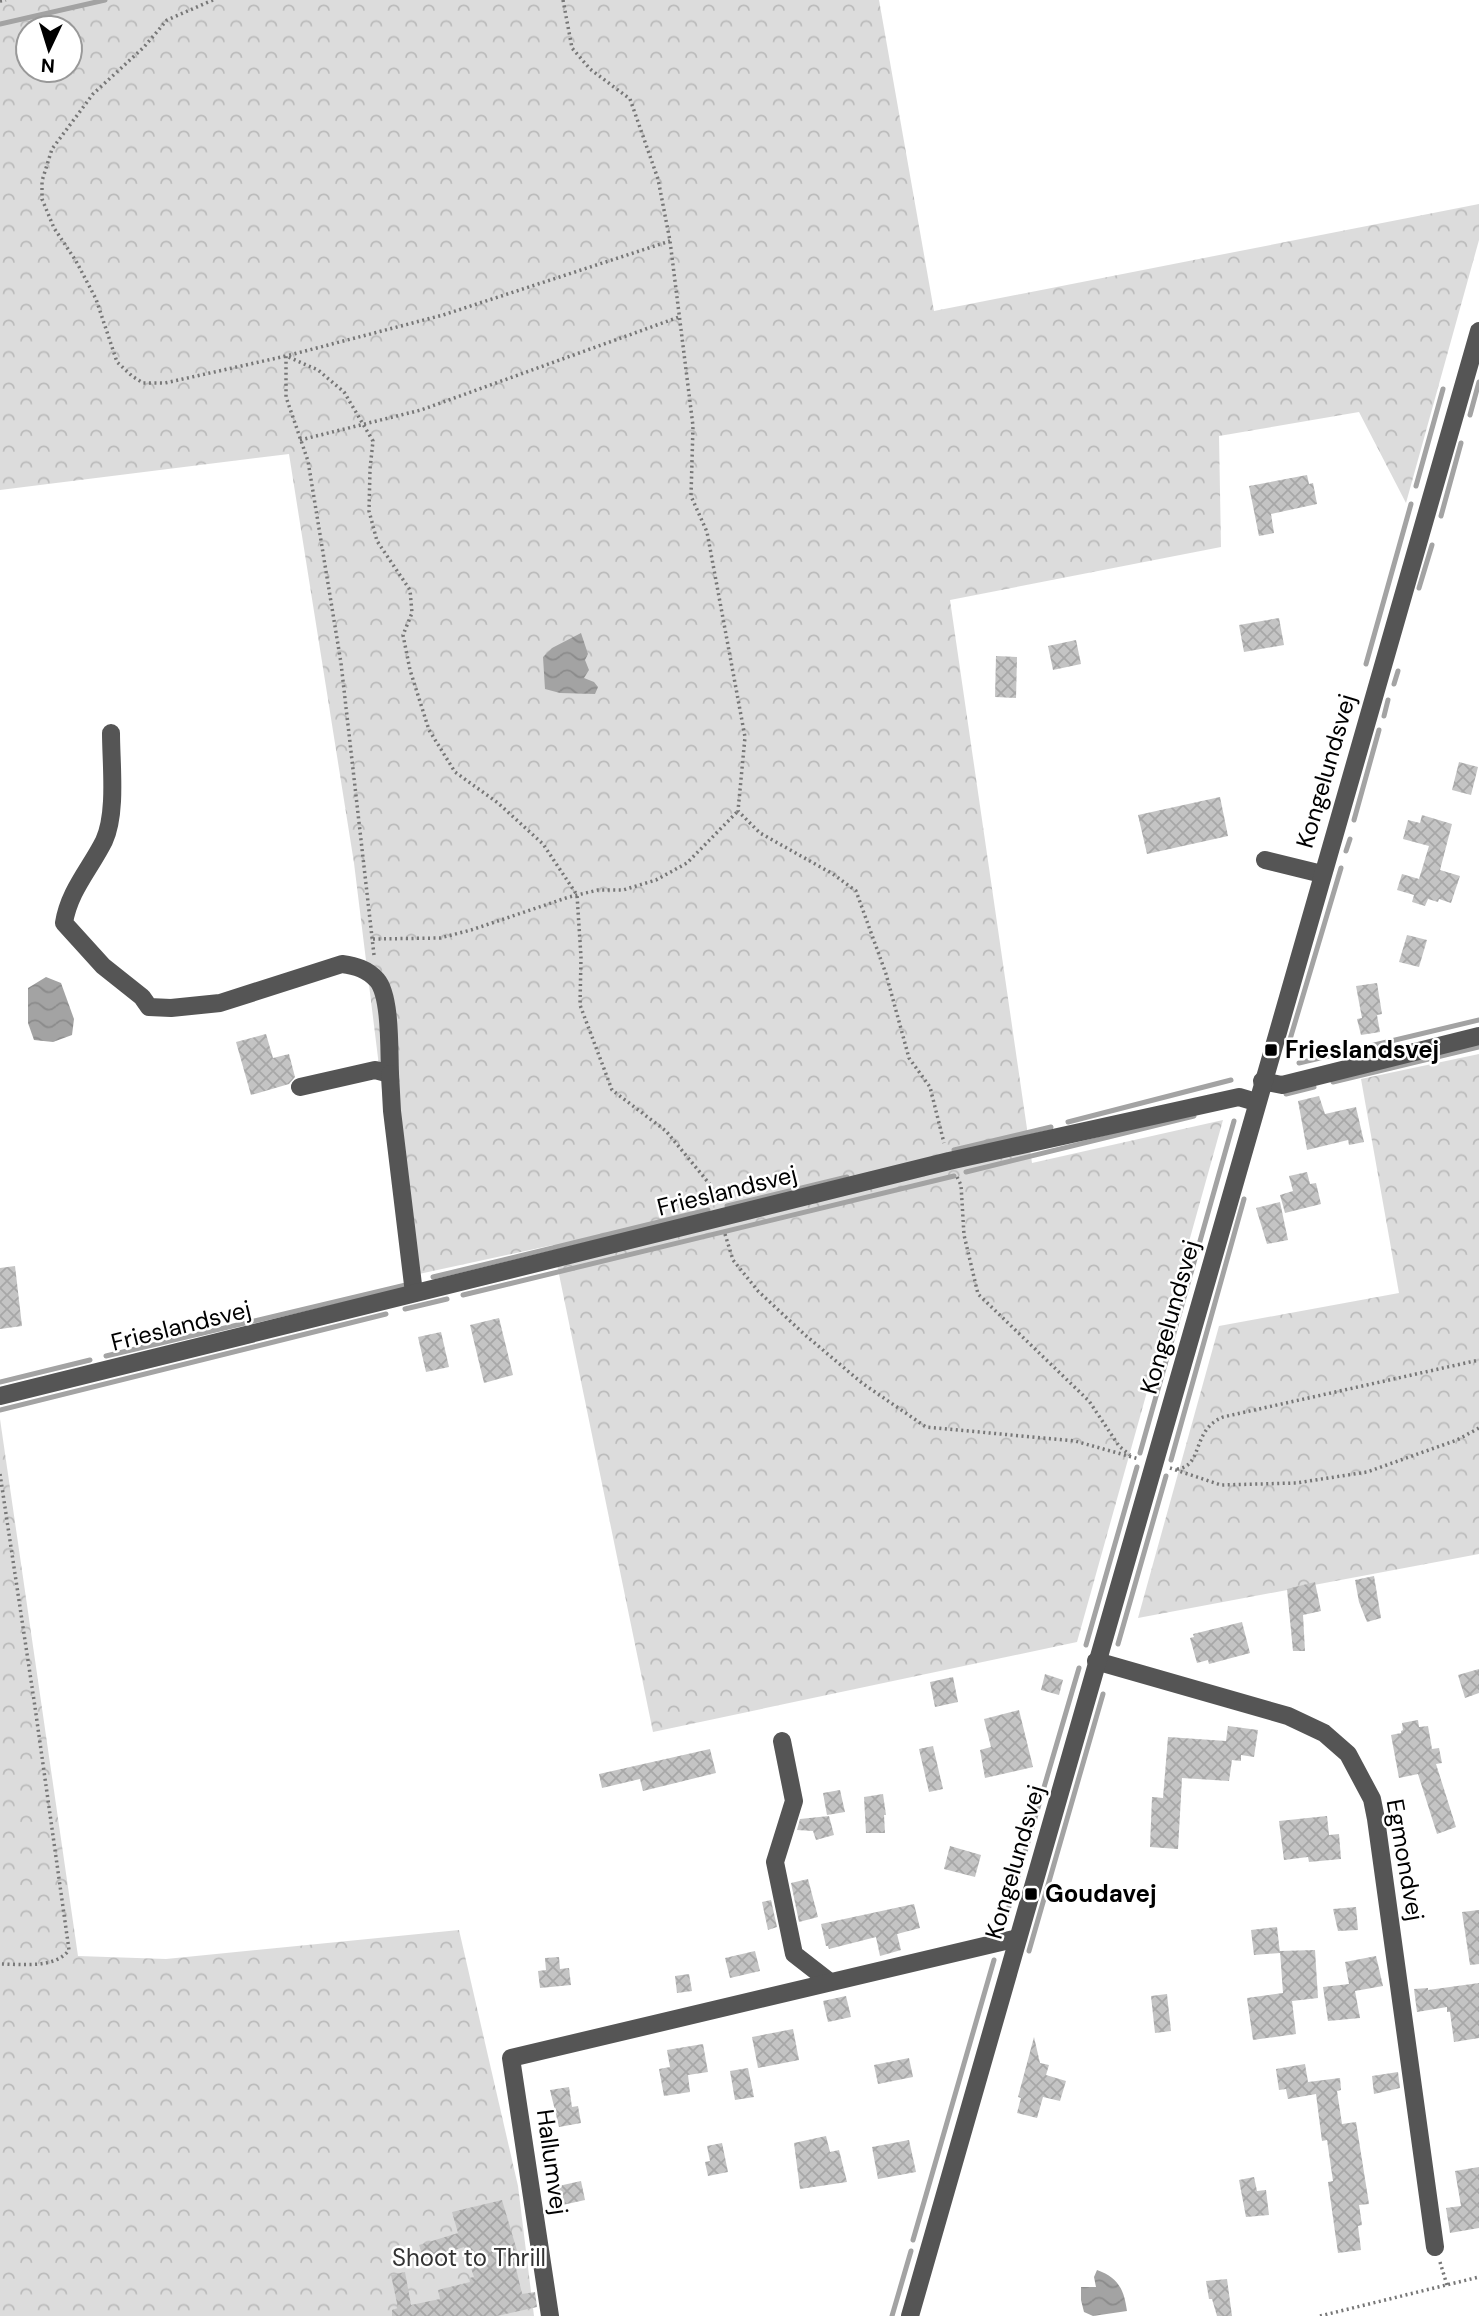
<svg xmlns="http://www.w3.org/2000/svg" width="1479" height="2316" viewBox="0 0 1479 2316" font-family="'DM Sans',sans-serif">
<defs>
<pattern id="forest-crowns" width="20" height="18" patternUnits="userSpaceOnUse" patternTransform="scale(1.75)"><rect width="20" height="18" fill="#dcdcdc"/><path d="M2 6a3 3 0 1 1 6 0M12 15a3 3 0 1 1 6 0" fill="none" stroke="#bbb"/></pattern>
<pattern id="water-waves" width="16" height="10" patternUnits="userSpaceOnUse" patternTransform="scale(1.75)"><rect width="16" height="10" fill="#a3a3a3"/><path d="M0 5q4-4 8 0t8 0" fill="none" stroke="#8b8b8b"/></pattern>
<pattern id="building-cross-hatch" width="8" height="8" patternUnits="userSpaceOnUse" patternTransform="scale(1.75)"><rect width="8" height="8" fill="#c4c4c4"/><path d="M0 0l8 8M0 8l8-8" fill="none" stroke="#a7a7a7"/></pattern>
</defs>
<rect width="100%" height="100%" fill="#fff"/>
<g fill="url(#forest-crowns)" fill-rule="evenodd">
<path d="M0,0H879L934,311L1479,204V240L1406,503L1359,412L1219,436L1221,547L950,600L1032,1163L1223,1120L1077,1642L653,1732L553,1245L405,1277L354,863L289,454L0,490ZM28,28H70V70H28Z"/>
<path d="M1479,1054V1554L1138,1618L1219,1326L1399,1293L1361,1079Z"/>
<path d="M0,1419L78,1956L166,1959L459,1930L518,2186L534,2316H0Z"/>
</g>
<g fill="url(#water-waves)">
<path d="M581,633L588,654L585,660L589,670L584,678L594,682L598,687L595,694L560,693L545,689L543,657L552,648Z"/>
<path d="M46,977L61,983L74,1019L72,1035L53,1042L34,1040L28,1023V988Z"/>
<path d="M1097,2270C1119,2278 1124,2290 1127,2311L1093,2316L1084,2312L1081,2300V2287H1096L1094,2277Z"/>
</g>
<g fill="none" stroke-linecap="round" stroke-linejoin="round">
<g stroke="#a3a3a3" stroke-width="5">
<path d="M0,24L105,0"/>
<path d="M1470,415L1479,382"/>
<path d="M1416,486L1443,389"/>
<path d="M1441,516L1461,443"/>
<path d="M1419,588L1432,545"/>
<path d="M1366,664L1411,504"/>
<path d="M1394,684L1398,671"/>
<path d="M1384,716L1388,700"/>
<path d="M1354,820L1379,730"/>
<path d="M1346,851L1350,839"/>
<path d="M1288,1046L1341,868"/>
<path d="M1299,1063L1479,1020"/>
<path d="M1333,1082L1479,1047"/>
<path d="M1286,1094L1314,1087"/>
<path d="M1068,1122L1231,1080"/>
<path d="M954,1150L1051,1127"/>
<path d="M966,1172L1194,1116"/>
<path d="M727,1206L847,1177"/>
<path d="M433,1277L708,1210"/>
<path d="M463,1295L954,1176"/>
<path d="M405,1309L447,1299"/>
<path d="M106,1356L410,1284"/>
<path d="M0,1382L90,1360"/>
<path d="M0,1410L386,1314"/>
<path d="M1140,1453L1234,1121"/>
<path d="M1171,1460L1244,1199"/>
<path d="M1118,1644L1166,1476"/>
<path d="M1086,1645L1137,1467"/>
<path d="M1003,1927L1079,1668"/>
<path d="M1029,1951L1103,1694"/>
<path d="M913,2240L994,1960"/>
<path d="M892,2316L911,2251"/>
</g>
</g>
<g fill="url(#building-cross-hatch)">
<path d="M1307,475L1309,484L1313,483L1317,504L1271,514L1274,533L1259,536L1249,486Z"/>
<path d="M1279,618L1284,645L1244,652L1239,625Z"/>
<path d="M1076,640L1081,664L1053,670L1048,646Z"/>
<path d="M996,656L1017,657L1016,698L995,697Z"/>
<path d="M1459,762L1478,767L1471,795L1452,790Z"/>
<path d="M1220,797L1228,836L1147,854L1138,815Z"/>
<path d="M1422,815L1452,824L1440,870L1460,876L1451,903L1439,899L1438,902L1428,899L1425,906L1412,902L1414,895L1397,890L1402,874L1419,879L1429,846L1403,839L1408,820L1420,823Z"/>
<path d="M1407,935L1427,940L1419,967L1399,962Z"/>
<path d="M1377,983L1382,1014L1377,1015L1380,1032L1361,1035L1357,1019L1362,1018L1356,986Z"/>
<path d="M266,1034L273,1058L289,1054L295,1077L289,1084L251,1095L236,1042Z"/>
<path d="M1319,1096L1325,1114L1356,1107L1364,1142L1349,1145L1348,1140L1307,1150L1298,1101Z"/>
<path d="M1307,1172L1310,1184L1316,1183L1321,1204L1285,1213L1280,1195L1293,1191L1289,1176Z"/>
<path d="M1280,1202L1288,1240L1267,1244L1256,1208Z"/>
<path d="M15,1266L22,1326L0,1329V1268Z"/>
<path d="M499,1318L513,1375L484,1383L470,1325Z"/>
<path d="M441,1332L449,1367L426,1372L418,1337Z"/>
<path d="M1374,1576L1381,1618L1367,1622L1359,1602L1355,1580Z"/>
<path d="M1315,1582L1321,1611L1303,1615L1305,1651H1293L1287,1589Z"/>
<path d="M1242,1622L1250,1653L1209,1664L1208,1660L1197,1663L1190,1638L1194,1637L1193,1634Z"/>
<path d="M1479,1669V1693L1465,1698L1458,1675Z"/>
<path d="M1045,1674L1063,1680L1059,1695L1041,1690Z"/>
<path d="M953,1677L958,1702L935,1707L930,1682Z"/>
<path d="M1019,1710L1033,1767L985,1778L980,1750L991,1747L984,1719Z"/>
<path d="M1418,1720L1419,1727L1428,1726L1432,1749L1439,1748L1442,1763L1436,1764L1456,1827L1437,1834L1418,1774L1399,1778L1391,1735L1401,1733V1731L1403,1730L1402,1723Z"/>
<path d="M1228,1726L1258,1730L1254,1757L1241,1755V1761L1232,1760L1229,1781L1182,1778L1178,1849L1150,1847L1152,1797L1163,1798L1168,1737L1226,1741Z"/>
<path d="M933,1746L943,1789L929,1792L919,1749Z"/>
<path d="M710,1749L716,1773L643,1791L640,1779L602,1788L599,1774Z"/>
<path d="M840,1790L845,1812L827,1815L823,1793Z"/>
<path d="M883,1794L886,1815H884L885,1833H866L864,1797Z"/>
<path d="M829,1816L834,1835L816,1840L813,1831L797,1830L800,1819Z"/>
<path d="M1327,1816L1329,1835L1339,1834L1341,1859L1309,1862L1308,1857L1284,1860L1279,1821Z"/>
<path d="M950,1846L981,1855L975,1877L944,1869Z"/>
<path d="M808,1879L818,1917L799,1922L791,1883Z"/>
<path d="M771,1900L777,1927L768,1930L762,1902Z"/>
<path d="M914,1904L920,1928L897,1934L901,1950L880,1956L876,1937L829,1949L828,1946H826L821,1924Z"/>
<path d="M1356,1907L1358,1930L1338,1931L1333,1909Z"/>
<path d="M1479,1910V1964L1470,1965L1462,1912Z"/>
<path d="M1277,1927L1280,1953L1254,1955L1251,1930Z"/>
<path d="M1315,1950L1318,1998L1292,2001L1296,2034L1253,2040L1247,1998L1283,1993L1280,1951Z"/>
<path d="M755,1951L760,1971L730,1978L725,1958Z"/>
<path d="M1376,1956L1383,1986L1355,1991L1360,2018L1328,2021L1323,1987L1349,1984L1345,1962Z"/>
<path d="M559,1957L560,1969L569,1968L571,1985L540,1988L538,1971L546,1970L545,1958Z"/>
<path d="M689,1974L692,1991L677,1993L675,1976Z"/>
<path d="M1479,1983V2038L1454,2042L1450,2012H1447V2007L1417,2012L1414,1989L1428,1988V1990Z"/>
<path d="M1167,1994L1171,2031L1155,2033L1151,1996Z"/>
<path d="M846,1996L851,2017L828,2022L823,2001Z"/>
<path d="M793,2029L799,2060L758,2068L752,2037Z"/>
<path d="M1034,2037L1040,2063L1049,2065L1046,2075L1066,2081L1060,2101L1043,2097L1037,2118L1017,2113L1021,2098L1018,2097Z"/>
<path d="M703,2044L708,2072L688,2075L690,2092L664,2096L659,2069L670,2067L667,2050Z"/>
<path d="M909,2058L913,2077L878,2084L874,2065Z"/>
<path d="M1305,2064L1308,2082L1340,2078L1341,2090L1337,2091L1342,2124L1356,2122L1369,2204L1359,2205L1362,2225L1358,2226L1361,2250L1338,2253L1328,2182L1333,2181L1327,2140L1322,2141L1316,2094L1288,2099L1286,2089L1279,2090L1276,2069Z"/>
<path d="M748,2068L754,2097L735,2100L730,2071Z"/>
<path d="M1398,2072L1400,2088L1374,2094L1372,2076Z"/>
<path d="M569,2087L572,2107L578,2106L581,2123L559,2127L550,2090Z"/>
<path d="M826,2136L830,2152L839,2150L847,2182L800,2189L794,2143Z"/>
<path d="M909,2140L916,2172L878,2179L872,2147Z"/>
<path d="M722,2143L728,2172L708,2176L705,2162L710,2161L707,2146Z"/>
<path d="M1479,2167V2228L1450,2233L1446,2208L1461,2206L1455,2171Z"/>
<path d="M1254,2177L1257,2191L1266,2190L1269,2215L1246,2217L1239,2180Z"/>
<path d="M581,2181L585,2200L558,2206L554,2187Z"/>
<path d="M502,2200L518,2254L513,2255L522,2294L535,2292L537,2307L497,2316H392V2310L398,2308L391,2275L405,2272L411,2305L440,2299L438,2290L470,2282L469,2278L474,2277L464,2247L424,2260L419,2245L458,2233L452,2212Z"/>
<path d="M1227,2279L1232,2316H1217L1212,2299H1209L1206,2281Z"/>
</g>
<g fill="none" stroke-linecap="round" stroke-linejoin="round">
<g stroke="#777" stroke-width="3.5" stroke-dasharray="2 3.5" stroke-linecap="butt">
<path d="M213,0L167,20L144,47L93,94L52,149L42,181V199L54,228L76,261L96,299L117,362L132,376L143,383H165L286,356L318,370L344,392L373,441L370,469L369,511L377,541L410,590L412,613L403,635L410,670L429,730L455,772L498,803L543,844L577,895L581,957L580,1005L612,1090L666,1131L712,1187L715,1200"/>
<path d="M563,0L572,48L590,69L630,99L658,179L670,241L693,426L691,496L707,532L745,737L738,811L760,833L833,874L856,891L886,974L909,1058L930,1087L944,1143"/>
<path d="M0,1L6,0"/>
<path d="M300,440L421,410L679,317"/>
<path d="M373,939L440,938L471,930L569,897L598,890H623L656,880L687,863L738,811"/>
<path d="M374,955L341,663L308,461L286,397V356L443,315L670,241"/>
<path d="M957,1177L961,1185L964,1235L978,1294L1089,1401L1119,1446L1130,1455"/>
<path d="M725,1234L733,1260L758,1291L804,1334L862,1383L926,1427L1075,1441L1139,1459"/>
<path d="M1170,1468L1221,1485L1296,1483L1367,1472L1457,1440L1479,1428"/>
<path d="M1177,1469C1204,1466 1191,1430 1223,1417L1479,1360"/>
<path d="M0,1474L35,1707L69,1950C55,1969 22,1964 0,1964"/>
<path d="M1440,2262L1447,2285"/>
<path d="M1320,2316L1479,2277"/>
</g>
<g stroke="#555" stroke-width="18">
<path d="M111,733C111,764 117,813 104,841C90,869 69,891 64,923L103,966L142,997L149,1007L171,1008L220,1003L342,964C356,966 367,969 377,980C391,996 389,1051 390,1074L375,1070L300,1087"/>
<path d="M1265,860L1322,874"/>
<path d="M390,1074L392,1111L414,1293"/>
<path d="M1262,1081L1282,1085L1479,1036"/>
<path d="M0,1396L949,1161L1239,1097L1256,1102"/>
<path d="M1096,1661L1288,1716L1324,1733L1348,1754L1372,1799L1376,1819L1435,2247"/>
<path d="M782,1741L794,1801L775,1862L794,1954L830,1982"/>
<path d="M550,2316L511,2058L1018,1938"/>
<path d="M910,2316L1479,331"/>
</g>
</g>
<g fill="#000" stroke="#fff" stroke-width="2.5">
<rect x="1264" y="1043" width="14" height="14" rx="3.5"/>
<rect x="1024" y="1887" width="14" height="14" rx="3.5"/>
</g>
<g text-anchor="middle" stroke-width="5" stroke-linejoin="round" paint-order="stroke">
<g font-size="24" fill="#000" stroke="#fff">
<text transform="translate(1326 771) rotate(-74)" y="8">Kongelundsvej</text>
<text transform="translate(727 1191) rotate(-14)" y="8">Frieslandsvej</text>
<text transform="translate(1170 1317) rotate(-74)" y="8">Kongelundsvej</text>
<text transform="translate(181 1326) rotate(-14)" y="8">Frieslandsvej</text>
<text transform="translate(1405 1860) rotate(80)" y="8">Egmondvej</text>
<text transform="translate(1015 1862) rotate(-74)" y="8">Kongelundsvej</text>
<text transform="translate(552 2162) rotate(82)" y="8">Hallumvej</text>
</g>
<g font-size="24" font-weight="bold" fill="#000" stroke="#fff" text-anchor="start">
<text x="1285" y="1058">Frieslandsvej</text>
<text x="1045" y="1902">Goudavej</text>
</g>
<g font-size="24" fill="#333" stroke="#fff">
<text x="469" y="2266">Shoot to Thrill</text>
</g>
</g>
<g transform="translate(49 49) rotate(184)"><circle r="33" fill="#ffffff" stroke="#999999" stroke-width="2"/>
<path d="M0-5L12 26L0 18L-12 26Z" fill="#000000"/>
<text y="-10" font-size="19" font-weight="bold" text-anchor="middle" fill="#000000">N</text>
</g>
</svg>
